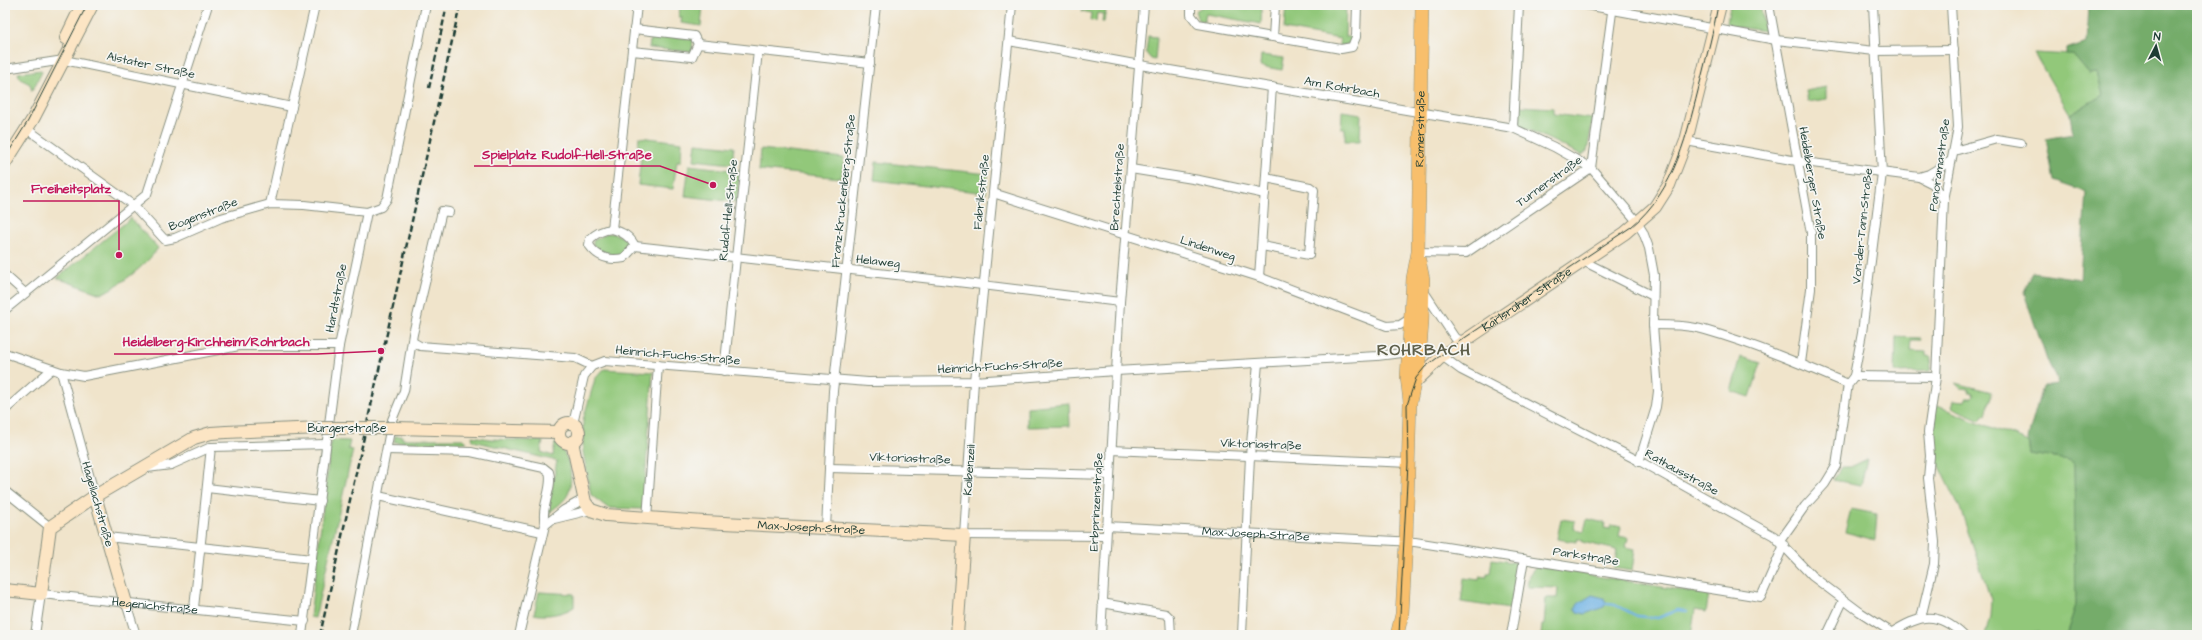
<svg xmlns="http://www.w3.org/2000/svg" width="2202" height="640" viewBox="0 0 2202 640" font-family="'Architects Daughter',sans-serif">
<rect width="100%" height="100%" fill="#f6f6f2"/>
<filter id="ink" filterUnits="userSpaceOnUse"><feTurbulence type="fractalNoise" baseFrequency=".025" numOctaves="2"/><feDisplacementMap in="SourceGraphic" scale="8" xChannelSelector="R" yChannelSelector="G"/><feConvolveMatrix kernelMatrix="1 2 1 2 8 2 1 2 1" color-interpolation-filters="sRGB"/></filter>
<filter id="wash" filterUnits="userSpaceOnUse"><feTurbulence type="fractalNoise" baseFrequency=".012" numOctaves="4" result="noise"/><feDisplacementMap in="SourceGraphic" scale="16" xChannelSelector="R" yChannelSelector="G"/><feGaussianBlur stdDeviation="0.9" result="paint"/><feColorMatrix in="noise" values="0 0 0 0 0 0 0 0 0 0 0 0 0 0 0 0 0 1.4 0 .05"/><feComposite in="paint" operator="in"/></filter>
<g filter="url(#wash)">
<rect width="100%" height="100%" fill="#f0e4cb"/>
<g fill="#92c87a" stroke="#588257">
<path d="M680,5H703L701,26L681,23L682,17H679Z"/>
<path d="M1084,5H1107L1104,22H1102L1103,14L1097,13L1096,21L1090,20L1091,13L1082,11Z"/>
<path d="M1202,5H1262L1261,24L1206,14L1204,21L1198,20L1195,11L1202,7Z"/>
<path d="M1286,5H1346L1345,37H1352L1349,44L1340,46V39L1284,29Z"/>
<path d="M1730,5H1760L1765,31L1731,26L1727,23Z"/>
<path d="M651,34L693,39L692,52L649,48Z"/>
<path d="M1148,36L1157,37L1155,60L1151,59L1146,53Z"/>
<path d="M2034,53L2073,55L2089,74L2097,73L2103,95L2070,114Z"/>
<path d="M1261,55L1284,58L1282,70L1260,66Z"/>
<path d="M41,70L42,72L32,91L30,84L20,79L18,73Z"/>
<path d="M1826,87V99L1808,102L1806,91Z"/>
<path d="M1520,106L1553,108V114L1593,119L1587,151L1582,155L1519,125Z"/>
<path d="M1342,111L1361,114L1360,141H1345V128H1341Z"/>
<path d="M639,137L682,142L681,161H677L673,189L638,185L641,156H637Z"/>
<path d="M696,143L734,147L732,164L694,160Z"/>
<path d="M761,149L844,158L841,178L759,170Z"/>
<path d="M876,162L988,174L986,193L874,180Z"/>
<path d="M689,165L740,171L737,202L685,196Z"/>
<path d="M131,218L158,248C146,266 120,285 101,294L57,278Z"/>
<path d="M607,233C616,233 627,237 631,247C617,259 606,256 593,245V241Z"/>
<path d="M1896,337L1921,338V340H1911L1910,351L1926,352V356L1932,357L1930,371L1895,372Z"/>
<path d="M1741,357L1761,363L1750,397L1731,391Z"/>
<path d="M604,369L653,372L643,509L608,508L591,495L583,452V420L595,379Z"/>
<path d="M1956,383L1992,392L1986,416L1983,415L1980,420L1951,407L1953,400L1965,401L1966,398H1972L1974,396L1972,392H1969V389L1961,388Z"/>
<path d="M1069,403L1070,426L1027,427V407Z"/>
<path d="M1935,405L2028,442L2030,454L2068,460L2074,464L2076,605L2066,635H2041L2039,631L2028,635H1985L1990,616L1991,600L1960,508L1934,454Z"/>
<path d="M395,436H402V439H464L467,442L458,443L457,447H454V444L433,443L432,446H429V443L394,442Z"/>
<path d="M472,436L490,439L543,441L541,452L553,456L555,443C570,453 575,480 567,496C563,503 554,508 549,513L547,512L557,461L473,441Z"/>
<path d="M331,440L350,441L348,449L353,450L315,618L310,617Z"/>
<path d="M1867,459L1861,485L1833,480L1841,467H1851Z"/>
<path d="M1851,509L1877,514L1875,540L1845,532Z"/>
<path d="M1561,519L1575,521L1574,529L1584,531L1587,519L1605,523L1604,528L1611,529L1612,525L1621,527L1619,536L1628,538L1626,547L1635,549L1632,571L1614,568L1617,550L1582,542V540L1577,539V542L1557,539Z"/>
<path d="M1492,559L1518,563L1510,609L1461,602L1464,578L1479,580L1480,576L1487,577V573H1490Z"/>
<path d="M1536,566L1709,595L1706,612L1695,610L1691,635H1541L1542,625H1544L1546,598H1557L1558,588L1527,587L1529,575Z"/>
<path d="M539,592L574,594V607C563,614 546,617 534,614Z"/>
</g>
<path fill="#75ac6a" stroke="#4a744f" d="M2089,5H2197V635H2066L2076,605L2074,464L2068,460L2030,454L2028,438L2042,387L2057,385V380L2047,360L2024,293L2033,272L2080,279L2086,192L2054,181L2046,139L2073,134L2070,114L2103,95L2097,73L2089,74L2073,55H2066V50L2087,43Z"/>
<path fill="#6fb2e4" stroke="#47788c" d="M1592,595L1604,598L1606,603L1604,607L1585,614L1577,612L1575,608L1579,603Z"/>
<g fill="none" stroke-linecap="round" stroke-linejoin="round">
<path stroke="#6fb2e4" stroke-width="2.5" d="M1606,604L1615,605L1637,616L1658,618L1677,610L1687,611"/>
</g>
</g>
<g filter="url(#ink)">
<g fill="none" stroke-linecap="round" stroke-linejoin="round">
<g stroke="#889080" stroke-width="10">
<g id="street">
<path d="M1012,5L974,381L964,535L1106,536"/>
<path d="M1191,5V15L1198,24L1341,49L1352,47L1356,37L1357,5"/>
<path d="M1586,5L1776,40L1875,51L1954,50"/>
<path d="M1769,5L1811,233V289L1801,363"/>
<path d="M1273,37L1275,5"/>
<path d="M1009,41L1140,65L1513,128L1554,147L1591,168L1634,218L1643,232L1649,248L1654,275L1653,325L1658,391L1656,407L1639,462"/>
<path d="M698,44L870,63"/>
<path d="M632,51L692,57L698,44L694,36L634,29"/>
<path d="M5,69L64,60L292,107"/>
<path d="M1513,128L1519,5"/>
<path d="M27,129L133,205L165,240L175,238L221,218L270,204L304,205L367,212"/>
<path d="M1686,141L1797,161L1919,177L1929,174L1951,161"/>
<path d="M1954,151L1997,139L2021,143"/>
<path d="M1131,169L1199,180L1265,194"/>
<path d="M1919,177L1933,184L1944,200"/>
<path d="M993,193L1259,277L1387,326L1400,325L1411,318"/>
<path d="M270,204L315,5"/>
<path d="M612,229L637,5"/>
<path d="M612,229C622,232 630,236 635,246L624,258C609,261 598,258 589,245L590,239C596,233 603,230 612,229Z"/>
<path d="M635,246L941,280L1120,302"/>
<path d="M1262,246L1309,255L1314,190L1310,187L1266,178"/>
<path d="M1418,252L1466,253L1591,168L1613,5"/>
<path d="M1583,261L1653,296"/>
<path d="M5,275L25,293"/>
<path d="M1259,277L1272,87"/>
<path d="M1423,290L1455,338L1464,341"/>
<path d="M5,310L147,194L208,5"/>
<path d="M1653,325C1670,325 1688,325 1705,330C1754,344 1801,364 1848,384"/>
<path d="M413,342L420,346L575,358L592,366"/>
<path d="M5,353L61,372L84,376L239,346H339"/>
<path d="M1442,356L1461,370L1641,462L1774,536L1812,576L1860,612L1888,630L1892,635"/>
<path d="M724,371L758,51"/>
<path d="M61,372L95,496"/>
<path d="M1854,376L1936,377"/>
<path d="M5,410L52,369"/>
<path d="M573,424L584,376L592,366L605,361L868,382L974,381L1116,371L1377,356L1410,352"/>
<path d="M387,450L471,452L544,468L549,472C554,487 540,507 545,525"/>
<path d="M1111,450L1410,463"/>
<path d="M147,468L171,465L211,447L326,444"/>
<path d="M829,468L1109,475"/>
<path d="M207,488L320,501"/>
<path d="M5,491L50,527"/>
<path d="M378,496L542,532"/>
<path d="M554,519L591,510"/>
<path d="M647,519L658,365"/>
<path id="s1" d="M1106,526L1415,542L1761,597L1784,545"/>
<path d="M826,528L833,391L876,5"/>
<path d="M107,537L312,559"/>
<path d="M1780,541L1805,506L1825,484L1836,466L1848,384L1854,376L1862,333L1882,173L1873,5"/>
<path d="M126,603L136,635"/>
<path d="M1102,603L1166,614L1170,618L1171,635"/>
<path d="M194,608L211,447"/>
<path d="M1921,618L1934,564L1935,542L1928,478L1930,456L1928,432L1936,377L1944,200L1958,127L1951,5"/>
<path d="M1891,633C1920,615 1936,610 1963,635"/>
<path id="s2" d="M35,635L41,594L305,621"/>
<path d="M302,635L339,346L367,212L381,207L387,199L426,5"/>
<path d="M351,635L392,420L404,391L413,334L442,211L449,212"/>
<path d="M519,635L545,525L564,510L584,499"/>
<path d="M1101,635L1120,302L1144,5"/>
<path d="M1242,635L1250,456L1258,363"/>
<path d="M1511,635L1524,559"/>
<path d="M1827,635L1843,601"/>
</g>
</g>
<g stroke="#889080" stroke-width="14">
<g id="secondary">
<path d="M66,38L82,5"/>
<path d="M5,163L33,119L92,5"/>
<path id="s3" d="M1416,381L1442,356L1625,233L1655,207L1669,185L1686,141L1720,5"/>
<circle cx="569" cy="433" r="10"/>
<path d="M395,428L559,432"/>
<path id="s4" d="M572,442L585,502L591,510L606,515L704,522L964,535L957,635"/>
<path d="M95,496L126,603"/>
<path d="M5,590L41,594L50,527L95,496L194,438L211,433L226,432L320,428"/>
</g>
</g>
<g stroke="#889080" stroke-width="14">
<g id="primary">
<path id="s5" d="M1410,402L1407,377L1413,278L1418,252L1422,5"/>
<path d="M1397,635L1402,614L1406,542L1410,402L1419,362L1422,323L1423,279L1419,260"/>
</g>
</g>
<use href="#street" stroke="#fff" stroke-width="8"/>
<use href="#secondary" stroke="#fce5c4" stroke-width="12"/>
<use href="#primary" stroke="#f8bf6c" stroke-width="13"/>
<g stroke="#1f3d34" stroke-width="1">
<path d="M5,158L28,121L87,5"/>
<path d="M1399,635L1408,463L1407,405L1416,378L1425,367L1460,341L1631,227C1676,190 1687,133 1701,79C1707,54 1714,30 1718,5"/>
</g>
<g stroke="#1f3d34" stroke-width="2.5" stroke-dasharray="6 3" stroke-linecap="butt">
<path d="M429,88L447,5"/>
<path d="M320,635L460,5"/>
</g>
<g stroke="#889080" stroke-width="14" stroke-linecap="butt">
<g id="secondary-bridge">
<path d="M320,428H354"/>
<path d="M359,428H395"/>
</g>
</g>
<use href="#secondary-bridge" stroke="#fce5c4" stroke-width="12"/>
</g>
</g>
<g text-anchor="middle" stroke-width="3.5" stroke-linejoin="round" paint-order="stroke">
<g font-size="12" fill="#1f3d34" stroke="#f6f6f2">
<text transform="translate(151 65) rotate(12)" y="4">Alstater Straße</text>
<text transform="translate(1342 87) rotate(10)" y="4">Am Rohrbach</text>
<text dy="4" stroke="none"><textPath href="#s5" startOffset="274">Römerstraße</textPath></text>
<text transform="translate(1939 165) rotate(-82)" y="4">Panoramastraße</text>
<text transform="translate(1549 181) rotate(-36)" y="4">Turnerstraße</text>
<text transform="translate(1813 183) rotate(80)" y="4">Heidelberger Straße</text>
<text transform="translate(1117 187) rotate(-86)" y="4">Brechtelstraße</text>
<text transform="translate(843 191) rotate(-84)" y="4">Franz-Kruckenberg-Straße</text>
<text transform="translate(981 192) rotate(-84)" y="4">Fabrikstraße</text>
<text transform="translate(728 210) rotate(-84)" y="4">Rudolf-Hell-Straße</text>
<text transform="translate(203 214) rotate(-21)" y="4">Bogenstraße</text>
<text transform="translate(1862 226) rotate(-84)" y="4">Von-der-Tann-Straße</text>
<text transform="translate(1208 248) rotate(18)" y="4">Lindenweg</text>
<text transform="translate(878 261) rotate(6)" y="4">Helaweg</text>
<text transform="translate(336 298) rotate(-79)" y="4">Hardtstraße</text>
<text dy="4" stroke="none"><textPath href="#s3" startOffset="138">Karlsruher Straße</textPath></text>
<text transform="translate(678 355) rotate(5)" y="4">Heinrich-Fuchs-Straße</text>
<text transform="translate(1000 366) rotate(-3)" y="4">Heinrich-Fuchs-Straße</text>
<text x="347" y="432">Bürgerstraße</text>
<text transform="translate(1261 444) rotate(2)" y="4">Viktoriastraße</text>
<text transform="translate(910 458) rotate(2)" y="4">Viktoriastraße</text>
<text transform="translate(969 470) rotate(-86)" y="4">Kolbenzeil</text>
<text transform="translate(1682 472) rotate(29)" y="4">Rathausstraße</text>
<text transform="translate(1096 502) rotate(-87)" y="4">Erbprinzenstraße</text>
<text transform="translate(98 504) rotate(74)" y="4">Hagellachstraße</text>
<text dy="4" stroke="none"><textPath href="#s4" startOffset="293">Max-Joseph-Straße</textPath></text>
<text dy="4" stroke="none"><textPath href="#s1" startOffset="150">Max-Joseph-Straße</textPath></text>
<text transform="translate(1586 556) rotate(9)" y="4">Parkstraße</text>
<text dy="4" stroke="none"><textPath href="#s2" startOffset="156">Hegenichstraße</textPath></text>
</g>
<g font-size="16" font-weight="bold" letter-spacing="1" fill="#5e5f4a" stroke="#f6f6f2">
<text x="1424" y="355">ROHRBACH</text>
</g>
</g>
<path fill="none" stroke="#c2185b" stroke-width="1.5" d="M713 185L660 166H474M119 255L119 201H23M381 351L317 354H114"/>
<g fill="#c2185b" stroke="#f6f6f2" stroke-width="1.5">
<circle cx="713" cy="185" r="4"/>
<circle cx="119" cy="255" r="4"/>
<circle cx="381" cy="351" r="4"/>
</g>
<g font-size="13" text-anchor="middle" font-weight="bold" fill="#c2185b" stroke="#f6f6f2" stroke-width="3.5" stroke-linejoin="round" paint-order="stroke">
<text x="567" y="159">Spielplatz Rudolf-Hell-Straße</text>
<text x="71" y="193">Freiheitsplatz</text>
<text x="216" y="346">Heidelberg-Kirchheim/Rohrbach</text>
</g>
<rect width="2202" height="640" fill="none" stroke="#f6f6f2" stroke-width="20"/>
<g transform="translate(2156 46) rotate(6)" stroke="#f6f6f2" stroke-width="3" paint-order="stroke">
<path d="M0-3L7 15L0 10L-7 15Z" fill="#1f3d34"/>
<text y="-6" font-size="11" font-weight="bold" text-anchor="middle" fill="#1f3d34">N</text>
</g>
</svg>
